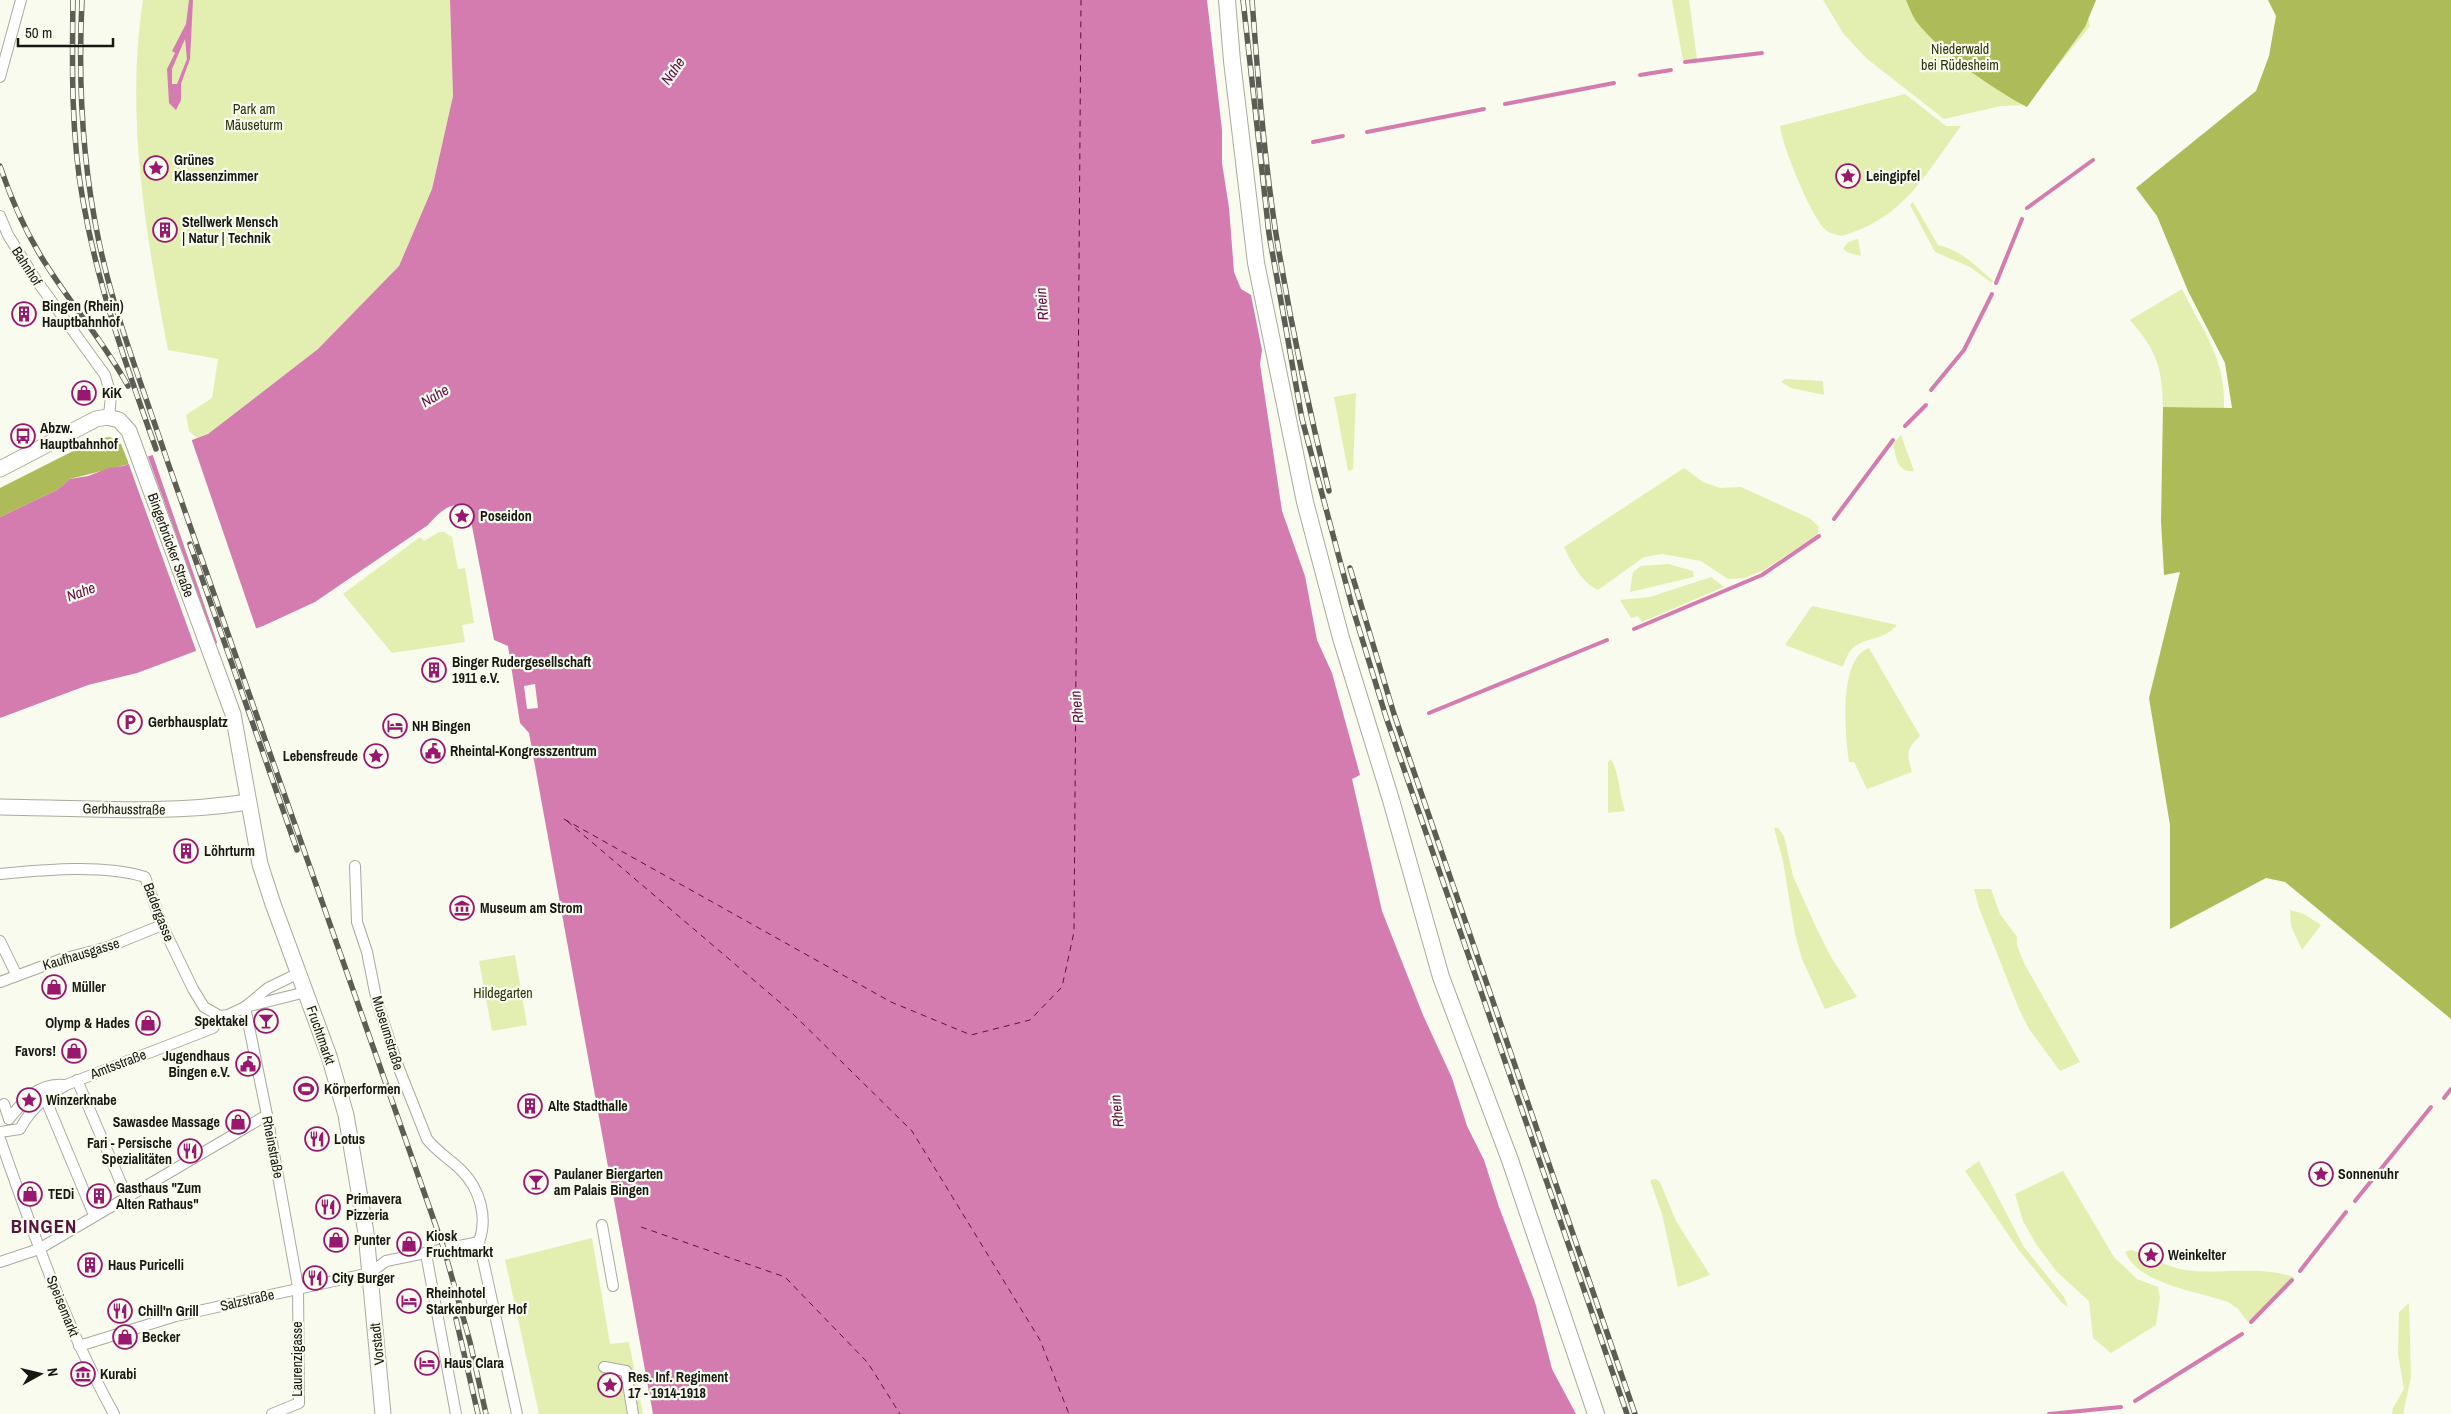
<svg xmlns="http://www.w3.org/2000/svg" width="2451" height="1414" viewBox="0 0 2451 1414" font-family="'Archivo Narrow',sans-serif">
<rect width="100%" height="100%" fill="#f8fbed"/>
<g fill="#e3efb0">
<path d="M143,0H450L453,96L432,189L399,266L318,349L208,434L197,438L189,431L186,415L212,398L218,359L168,350C146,236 125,116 143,0Z"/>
<path d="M1672,0H1689L1697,59L1683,60Z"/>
<path d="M1823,0H2096L2088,18L2090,26L2026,105L2001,106L1944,119L1866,58L1843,33Z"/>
<path d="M1905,94L1946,126H1961C1925,175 1904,218 1842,236C1837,235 1832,234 1827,231C1812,220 1782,145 1780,126Z"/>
<path d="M1913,202L1938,245C1961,250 1976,266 1993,281L1992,283L1970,267L1935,252L1910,205Z"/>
<path d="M1858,239L1861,256L1849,253L1843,249L1848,242Z"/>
<path d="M2182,289C2203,332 2226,358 2224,408L2163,407C2162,367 2157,351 2130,320Z"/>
<path d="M1785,379L1823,381L1824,395L1791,388L1781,382Z"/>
<path d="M1356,393L1353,469L1348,471L1334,397Z"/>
<path d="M1901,435L1914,471C1897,473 1896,457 1893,444Z"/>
<path d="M1684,468L1703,482L1720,488L1741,487L1811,519L1819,527L1817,535L1764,570L1745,578L1728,579L1701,561L1662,554L1644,557L1598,590C1582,583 1571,562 1564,547Z"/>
<path d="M439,532H444L452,537L458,569L465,568L474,623L462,625L465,642L392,653L343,594L420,537L424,541Z"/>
<path d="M1668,564L1693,571L1694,577L1630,592L1633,572L1641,566Z"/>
<path d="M1711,577L1724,587L1642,622L1638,616L1631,618L1620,600L1650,597Z"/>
<path d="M1812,606L1897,625C1876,648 1854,630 1843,667L1785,645Z"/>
<path d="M1869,648L1920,736C1905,750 1907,754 1912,772L1867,789L1854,762H1849C1845,736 1838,658 1869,648Z"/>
<path d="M1611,759C1620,775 1619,794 1625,811L1608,813V762Z"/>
<path d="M1774,828H1778L1784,836L1793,876L1815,925L1831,957L1857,997L1825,1009L1802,959L1795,934L1783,861Z"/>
<path d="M1974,889H1991L2000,914L2017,937V946L2025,965L2080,1062L2060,1071L2029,1029L2019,1009L1979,908Z"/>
<path d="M2290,910L2304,914L2321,925L2302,950L2291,926Z"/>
<path d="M515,955L527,1025L492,1031L479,961Z"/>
<path d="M1979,1161L2024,1247L2064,1297L2068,1307L2062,1303L2018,1249L1965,1171Z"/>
<path d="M2319,1165L2332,1172L2326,1182L2313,1174Z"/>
<path d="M2063,1171L2114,1257L2137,1279L2158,1287L2160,1298L2156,1325L2111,1353L2093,1338L2089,1301L2057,1272L2036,1244L2023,1221L2015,1194Z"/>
<path d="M1656,1179L1660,1182L1676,1221L1710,1275L1678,1287L1662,1214L1650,1180Z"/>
<path d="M592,1238L610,1344L629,1342L643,1414H539L505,1260Z"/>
<path d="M2131,1250C2150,1255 2165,1267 2185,1270C2221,1275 2259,1265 2293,1277L2248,1322L2238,1309L2228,1302C2197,1291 2140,1285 2125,1252Z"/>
<path d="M2409,1303L2411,1377L2403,1414H2392L2393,1408L2404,1389L2398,1354L2399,1312Z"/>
</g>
<g fill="#adbc59">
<path d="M1906,0H2096L2085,27L2027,107C1994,90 1938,51 1916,21C1912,15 1909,7 1906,0Z"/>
<path d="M2268,0H2451V1019L2285,882L2266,878L2170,929V825L2149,698L2180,572L2164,575L2161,521L2163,407L2232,408L2225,363L2188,291L2157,216L2136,188L2256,91L2269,56L2276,16Z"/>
<path d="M110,437L121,444L129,464L70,479L57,490L0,517V488L97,439Z"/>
</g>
<g fill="#d47caf" fill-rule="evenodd">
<path d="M189,0H193L190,59L181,84V100L176,110L169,103L167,69L175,53L172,51L186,24ZM185,39L187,59L177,84H172V69Z"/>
<path d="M450,0H1207L1222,130V163L1229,208L1234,272L1241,289L1251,295L1262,350L1260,364L1282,511L1305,576L1317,640L1332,673L1360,775L1352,779L1382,911L1423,1015L1452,1078L1467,1126L1484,1160L1499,1207L1535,1302L1552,1369L1576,1414H653L529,733L520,723L508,646L494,640L471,521C460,492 441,510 428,525L315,602L263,626L137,673L88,685L0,718V517L57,490L70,479L88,476L109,468L123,466L208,434L318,349L399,266L432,189L453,96Z"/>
</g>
<g fill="#f8fbed">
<path d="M191,438L257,631L218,645L152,453Z"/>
<path d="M147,454L216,646L197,653L128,462Z"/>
<path d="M535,684L538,708L527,709L524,686Z"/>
</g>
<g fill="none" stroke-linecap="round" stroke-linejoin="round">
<g stroke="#d47caf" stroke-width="4">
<path d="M1685,62L1762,53"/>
<path d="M1640,75L1671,70"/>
<path d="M1505,104L1614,83"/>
<path d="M1367,132L1484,109"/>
<path d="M1313,142L1343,136"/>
<path d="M2027,208L2093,160"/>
<path d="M1996,283L2022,219"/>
<path d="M1931,390L1964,350L1992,294"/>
<path d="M1905,426L1926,405"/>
<path d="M1834,519L1893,440"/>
<path d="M1634,629L1762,575L1819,536"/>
<path d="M1429,713L1607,640"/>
<path d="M2444,1098L2451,1089"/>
<path d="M2355,1201L2431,1107"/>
<path d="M2300,1271L2346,1212"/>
<path d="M2251,1322L2292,1280"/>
<path d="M2135,1401L2242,1334"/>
<path d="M2049,1414L2121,1407"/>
</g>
<g stroke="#5e0e44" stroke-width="1" stroke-dasharray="6 5" stroke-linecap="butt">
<path d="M564,819L891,1002L971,1035L1030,1020L1062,987L1074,932L1081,0"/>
<path d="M567,821L790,1011L912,1131L1040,1340L1069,1414"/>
<path d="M641,1227L785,1277L868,1363L900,1414"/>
</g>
<g stroke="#a8aa9e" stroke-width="12">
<g id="street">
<path d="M0,77L21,0"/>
<path d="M0,216L8,235L34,277L105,375L111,395L109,417"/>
<path d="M355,866L357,922L367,952L377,1002L398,1066L427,1139C437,1152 450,1159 461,1170C480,1189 488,1217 479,1242"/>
<path d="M0,874C44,870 102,864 145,877L162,925L193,989L204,1007L220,1016"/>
<path d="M0,941L16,974"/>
<path d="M0,982L62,959L108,947L162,925"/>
<path d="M245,1007L267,1115L298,1287L299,1403L272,1414"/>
<path d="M245,1007L268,988L299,973"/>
<path d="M220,1016L228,1015L245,1007L306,992"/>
<path d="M77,1080L127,1197"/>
<path d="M45,1098L94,1215"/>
<path d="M4,1104L9,1119"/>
<path d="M9,1119C23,1101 39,1082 64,1085"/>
<path d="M0,1132L20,1129C31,1108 46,1097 66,1085L213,1028L220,1016"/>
<path d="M0,1139C33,1233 66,1327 114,1414"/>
<path d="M602,1225L613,1286"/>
<path d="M479,1242L517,1414"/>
<path d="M426,1254L456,1414"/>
<path d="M0,1262L39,1249L267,1115"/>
<path d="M79,1346L176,1316L370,1273L386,1261L479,1242"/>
<path d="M604,1367L626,1371L633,1414"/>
</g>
</g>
<g stroke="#a8aa9e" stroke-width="17">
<g id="secondary">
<path d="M0,469L96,419L107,417L119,420L129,431L233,714L260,864L273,904L329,1056L346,1115L366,1233L383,1414"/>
<path d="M0,807C83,808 166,815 248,802"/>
</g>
</g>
<g stroke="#a8aa9e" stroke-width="18">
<path id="primary" d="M1227,0L1232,61L1256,263L1305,502L1341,638L1391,800L1441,977L1510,1160L1596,1414"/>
</g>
<use href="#street" stroke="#fff" stroke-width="10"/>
<use href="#secondary" stroke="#fff" stroke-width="15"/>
<use href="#primary" stroke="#fff" stroke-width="16"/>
<g stroke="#5c5d55" stroke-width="5.5">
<g id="rail">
<path d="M73,0C72,67 71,135 83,201C98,287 127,368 156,449"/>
<path d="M82,0C78,81 82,162 99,242C115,318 144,390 168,463L444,1249L470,1342L486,1414"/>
<path d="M1243,0L1269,234L1302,419L1352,606L1386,717L1627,1414"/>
<path d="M1252,0C1258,78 1264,157 1276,234C1290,320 1308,406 1329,491"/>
<path d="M0,166C10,196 23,226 39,253C66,299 102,338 128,386"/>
<path d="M190,544L297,850"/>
<path d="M1350,568L1394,714L1635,1414"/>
<path d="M456,1319L478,1414"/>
</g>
</g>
<use href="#rail" stroke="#f8fbed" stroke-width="4" stroke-dasharray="11" stroke-linecap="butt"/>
</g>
<defs>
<g id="sight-ring" transform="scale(1.25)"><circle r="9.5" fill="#f8fbed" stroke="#98186f" stroke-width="1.5"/><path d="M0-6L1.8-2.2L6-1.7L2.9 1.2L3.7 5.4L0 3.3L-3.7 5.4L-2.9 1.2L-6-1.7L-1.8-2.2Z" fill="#98186f"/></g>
<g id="building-ring" transform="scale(1.25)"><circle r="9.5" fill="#f8fbed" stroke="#98186f" stroke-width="1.5"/><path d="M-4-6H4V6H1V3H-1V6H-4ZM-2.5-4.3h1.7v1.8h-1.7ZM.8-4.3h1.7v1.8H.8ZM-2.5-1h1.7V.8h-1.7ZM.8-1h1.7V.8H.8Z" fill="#98186f"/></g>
<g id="shop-ring" transform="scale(1.25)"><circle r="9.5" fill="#f8fbed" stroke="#98186f" stroke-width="1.5"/><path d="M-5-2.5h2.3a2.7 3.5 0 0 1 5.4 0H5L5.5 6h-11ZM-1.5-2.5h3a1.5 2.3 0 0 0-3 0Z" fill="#98186f"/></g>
<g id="bus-ring" transform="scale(1.25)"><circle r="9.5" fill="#f8fbed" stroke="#98186f" stroke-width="1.5"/><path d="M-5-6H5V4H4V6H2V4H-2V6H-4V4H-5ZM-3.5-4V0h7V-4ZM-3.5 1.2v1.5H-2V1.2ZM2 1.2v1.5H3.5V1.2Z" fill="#98186f"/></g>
<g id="parking-ring" transform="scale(1.25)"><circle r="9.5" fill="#f8fbed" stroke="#98186f" stroke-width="1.5"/><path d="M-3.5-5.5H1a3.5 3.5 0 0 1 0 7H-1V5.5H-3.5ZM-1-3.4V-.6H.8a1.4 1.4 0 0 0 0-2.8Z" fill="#98186f"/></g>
<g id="hotel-ring" transform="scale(1.25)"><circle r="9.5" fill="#f8fbed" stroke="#98186f" stroke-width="1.5"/><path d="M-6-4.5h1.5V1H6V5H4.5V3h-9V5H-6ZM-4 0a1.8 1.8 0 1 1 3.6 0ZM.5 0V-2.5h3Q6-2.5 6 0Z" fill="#98186f"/></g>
<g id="civic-ring" transform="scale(1.25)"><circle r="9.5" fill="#f8fbed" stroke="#98186f" stroke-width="1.5"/><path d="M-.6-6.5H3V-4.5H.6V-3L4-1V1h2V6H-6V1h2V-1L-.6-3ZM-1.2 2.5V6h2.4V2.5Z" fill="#98186f"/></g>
<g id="museum-ring" transform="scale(1.25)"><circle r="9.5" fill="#f8fbed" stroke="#98186f" stroke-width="1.5"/><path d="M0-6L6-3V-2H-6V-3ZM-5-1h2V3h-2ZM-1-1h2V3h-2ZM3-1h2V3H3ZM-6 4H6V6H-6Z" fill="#98186f"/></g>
<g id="bar-ring" transform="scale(1.25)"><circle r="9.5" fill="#f8fbed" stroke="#98186f" stroke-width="1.5"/><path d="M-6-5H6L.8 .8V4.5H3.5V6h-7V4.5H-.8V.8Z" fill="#98186f"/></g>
<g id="stadium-ring" transform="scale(1.25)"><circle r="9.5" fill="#f8fbed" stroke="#98186f" stroke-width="1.5"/><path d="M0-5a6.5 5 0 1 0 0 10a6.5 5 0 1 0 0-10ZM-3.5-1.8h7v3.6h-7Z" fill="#98186f"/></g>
<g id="restaurant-ring" transform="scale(1.25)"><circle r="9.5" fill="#f8fbed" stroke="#98186f" stroke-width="1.5"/><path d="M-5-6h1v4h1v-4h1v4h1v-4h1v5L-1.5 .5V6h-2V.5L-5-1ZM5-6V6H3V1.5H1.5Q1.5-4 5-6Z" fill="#98186f"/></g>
</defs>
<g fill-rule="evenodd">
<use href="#sight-ring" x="156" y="168"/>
<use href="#sight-ring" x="1848" y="176"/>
<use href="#building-ring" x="165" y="230"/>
<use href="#building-ring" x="24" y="314"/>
<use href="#shop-ring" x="84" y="393"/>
<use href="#bus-ring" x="23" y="436"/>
<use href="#sight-ring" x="462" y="516"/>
<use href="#building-ring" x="434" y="670"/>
<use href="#parking-ring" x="130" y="722"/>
<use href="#hotel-ring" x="395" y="726"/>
<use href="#civic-ring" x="433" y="751"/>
<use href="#sight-ring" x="376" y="756"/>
<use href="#building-ring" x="186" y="851"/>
<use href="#museum-ring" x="462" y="908"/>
<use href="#shop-ring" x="54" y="987"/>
<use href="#bar-ring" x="266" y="1021"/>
<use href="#shop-ring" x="148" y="1023"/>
<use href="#shop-ring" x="74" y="1051"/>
<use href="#civic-ring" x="248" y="1064"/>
<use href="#stadium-ring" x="306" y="1089"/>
<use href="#sight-ring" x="29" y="1100"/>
<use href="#building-ring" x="530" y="1106"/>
<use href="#shop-ring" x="238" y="1122"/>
<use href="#restaurant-ring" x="317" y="1139"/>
<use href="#restaurant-ring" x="190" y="1151"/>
<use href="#sight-ring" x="2321" y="1174"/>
<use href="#bar-ring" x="536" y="1182"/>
<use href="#shop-ring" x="30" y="1194"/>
<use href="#building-ring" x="99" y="1196"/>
<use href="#restaurant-ring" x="328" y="1207"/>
<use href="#shop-ring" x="336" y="1240"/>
<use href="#shop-ring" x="409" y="1244"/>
<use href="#sight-ring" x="2151" y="1255"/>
<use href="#building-ring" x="90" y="1265"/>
<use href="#restaurant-ring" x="315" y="1278"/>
<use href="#hotel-ring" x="409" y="1301"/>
<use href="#restaurant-ring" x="120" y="1311"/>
<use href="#shop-ring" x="125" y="1337"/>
<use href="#hotel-ring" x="427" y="1363"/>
<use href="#museum-ring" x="83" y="1374"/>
<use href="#sight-ring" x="610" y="1385"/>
</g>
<g text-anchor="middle" stroke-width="4.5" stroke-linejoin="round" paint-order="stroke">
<g font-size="14" fill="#2e3409" stroke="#f8fbed">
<text x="1960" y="54">Niederwald<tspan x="1960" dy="16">bei Rüdesheim</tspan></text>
<text x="254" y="114">Park am<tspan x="254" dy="16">Mäuseturm</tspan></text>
<text x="503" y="998">Hildegarten</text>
</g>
<g font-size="14" font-weight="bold" fill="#171813" stroke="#f8fbed" text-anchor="start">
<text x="174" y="165">Grünes<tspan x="174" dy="16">Klassenzimmer</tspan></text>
<text x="1866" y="181">Leingipfel</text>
<text x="182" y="227">Stellwerk Mensch<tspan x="182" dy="16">| Natur | Technik</tspan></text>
<text x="42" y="311">Bingen (Rhein)<tspan x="42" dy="16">Hauptbahnhof</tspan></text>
<text x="102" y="398">KiK</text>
<text x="40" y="433">Abzw.<tspan x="40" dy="16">Hauptbahnhof</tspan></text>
<text x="480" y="521">Poseidon</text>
<text x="452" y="667">Binger Rudergesellschaft<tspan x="452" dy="16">1911 e.V.</tspan></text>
<text x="148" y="727">Gerbhausplatz</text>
<text x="412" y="731">NH Bingen</text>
<text x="450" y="756">Rheintal-Kongresszentrum</text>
<text x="358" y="761" text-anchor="end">Lebensfreude</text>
<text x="204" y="856">Löhrturm</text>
<text x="480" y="913">Museum am Strom</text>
<text x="72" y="992">Müller</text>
<text x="248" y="1026" text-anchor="end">Spektakel</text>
<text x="130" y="1028" text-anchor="end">Olymp &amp; Hades</text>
<text x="56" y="1056" text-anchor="end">Favors!</text>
<text x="230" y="1061" text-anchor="end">Jugendhaus<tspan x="230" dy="16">Bingen e.V.</tspan></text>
<text x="324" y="1094">Körperformen</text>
<text x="46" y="1105">Winzerknabe</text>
<text x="548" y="1111">Alte Stadthalle</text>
<text x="220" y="1127" text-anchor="end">Sawasdee Massage</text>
<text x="334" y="1144">Lotus</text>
<text x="172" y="1148" text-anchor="end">Fari - Persische<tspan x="172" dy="16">Spezialitäten</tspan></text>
<text x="554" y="1179">Paulaner Biergarten<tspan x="554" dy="16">am Palais Bingen</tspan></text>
<text x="2338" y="1179">Sonnenuhr</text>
<text x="116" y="1193">Gasthaus "Zum<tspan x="116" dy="16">Alten Rathaus"</tspan></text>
<text x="48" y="1199">TEDi</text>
<text x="346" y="1204">Primavera<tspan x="346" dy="16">Pizzeria</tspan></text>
<text x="426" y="1241">Kiosk<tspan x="426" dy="16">Fruchtmarkt</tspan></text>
<text x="354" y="1245">Punter</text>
<text x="2168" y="1260">Weinkelter</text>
<text x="108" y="1270">Haus Puricelli</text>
<text x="332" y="1283">City Burger</text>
<text x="426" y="1298">Rheinhotel<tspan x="426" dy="16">Starkenburger Hof</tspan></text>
<text x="138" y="1316">Chill'n Grill</text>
<text x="142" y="1342">Becker</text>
<text x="444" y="1368">Haus Clara</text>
<text x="100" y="1379">Kurabi</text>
<text x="628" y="1382">Res. Inf. Regiment<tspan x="628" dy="16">17 - 1914-1918</tspan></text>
</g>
<g font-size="14" fill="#171813" stroke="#f8fbed">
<text transform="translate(27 266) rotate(57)" y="5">Bahnhof</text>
<text transform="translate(171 545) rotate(70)" y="5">Bingerbrücker Straße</text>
<text transform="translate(124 809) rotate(1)" y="5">Gerbhausstraße</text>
<text transform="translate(159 912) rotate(69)" y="5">Badergasse</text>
<text transform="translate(81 954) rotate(-17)" y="5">Kaufhausgasse</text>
<text transform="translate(388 1033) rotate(73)" y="5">Museumstraße</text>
<text transform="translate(321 1035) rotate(71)" y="5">Fruchtmarkt</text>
<text transform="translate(118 1064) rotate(-21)" y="5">Amtsstraße</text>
<text transform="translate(273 1147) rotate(79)" y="5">Rheinstraße</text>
<text transform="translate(247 1300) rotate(-13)" y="5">Salzstraße</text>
<text transform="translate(63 1306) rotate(68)" y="5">Speisemarkt</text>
<text transform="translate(377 1344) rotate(-96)" y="5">Vorstadt</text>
<text transform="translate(297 1359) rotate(-90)" y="5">Laurenzigasse</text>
</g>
<g font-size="15" font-style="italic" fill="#5e0e44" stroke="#f8fbed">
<text transform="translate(673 71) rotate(-55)" y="5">Nahe</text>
<text transform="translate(1042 304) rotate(-95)" y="5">Rhein</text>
<text transform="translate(435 396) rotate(-31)" y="5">Nahe</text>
<text transform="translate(81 592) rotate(-20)" y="5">Nahe</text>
<text transform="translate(1077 707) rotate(-96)" y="5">Rhein</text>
<text transform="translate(1117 1111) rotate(-96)" y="5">Rhein</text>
</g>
<g font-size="19" font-weight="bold" letter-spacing="1" fill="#53173e" stroke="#f8fbed">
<text x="44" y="1233">BINGEN</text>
</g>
</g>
<g transform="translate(40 1374) rotate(82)" stroke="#f8fbed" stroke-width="4" paint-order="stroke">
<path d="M0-4L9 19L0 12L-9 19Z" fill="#171813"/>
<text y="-8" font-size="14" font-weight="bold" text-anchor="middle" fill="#171813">N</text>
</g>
<path d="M18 38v8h95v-8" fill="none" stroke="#171813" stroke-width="2.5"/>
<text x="25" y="38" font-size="15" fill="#171813" stroke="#f8fbed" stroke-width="4" paint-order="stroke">50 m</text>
</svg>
